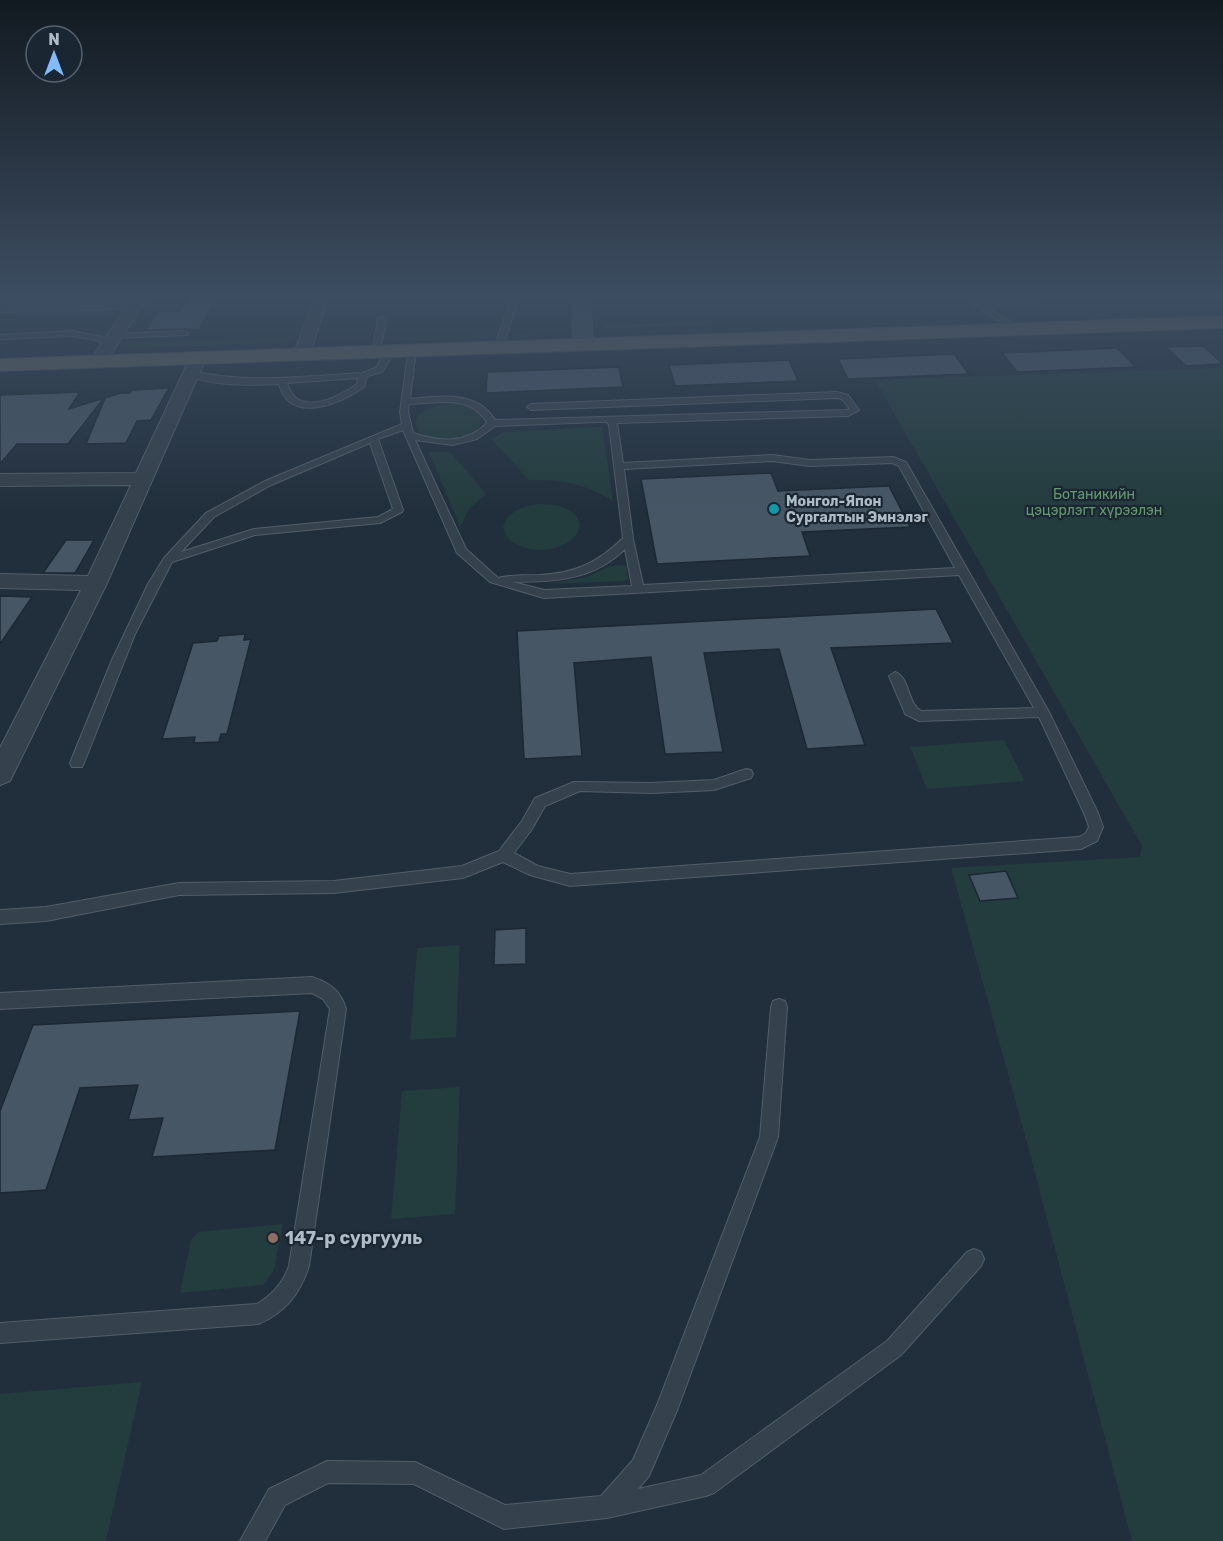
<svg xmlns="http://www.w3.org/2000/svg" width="1223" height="1541" viewBox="0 0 1223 1541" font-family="Rubik,sans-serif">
<rect width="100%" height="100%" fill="#212f3c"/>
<g fill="#233c3d">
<path d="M705,321L707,325L608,329L603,325Z"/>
<path d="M530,334L531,336L393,341L394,338Z"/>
<path d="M298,337L287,343L121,348L115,345L116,343Z"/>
<path d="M1223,368V1541H1132L1023,1128L951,868L1140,857L1142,846L875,380Z"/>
<path d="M450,404C463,404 475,406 482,418L480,426C464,441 433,445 417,430L415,421C422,408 436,406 450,404Z"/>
<path d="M602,427L613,501C586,484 561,479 529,480L491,439L504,432Z"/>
<path d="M429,452H450L486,494L469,509L460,527Z"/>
<path d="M539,504C554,504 574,506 580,524C578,556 509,560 503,527C507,511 523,506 539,504Z"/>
<path d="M626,565L628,579L625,581L548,584L587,577L610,566Z"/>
<path d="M1004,740L1025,781L927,789L910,747Z"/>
<path d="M460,945L456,1037L410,1040L417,948Z"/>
<path d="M460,1087L455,1214L391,1219L402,1091Z"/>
<path d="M283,1224L274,1270L263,1285L180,1293L191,1240L198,1232Z"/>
<path d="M142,1382L106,1541H0V1394Z"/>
</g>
<g fill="#475665" stroke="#1c2833" stroke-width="1.5">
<path d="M188,296H218L199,329L146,330L158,311H180Z"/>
<path d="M1203,346L1223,364L1186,366L1166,347Z"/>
<path d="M1117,348L1136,367L1017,372L1002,353Z"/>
<path d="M954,354L969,374L848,379L838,359Z"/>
<path d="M789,360L798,381L675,386L669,365Z"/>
<path d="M619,367L623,387L486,393L487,372Z"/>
<path d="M169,388L151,420L137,421L126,443L86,444L105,398L121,393H130L132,390Z"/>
<path d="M80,392L69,409L104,398L68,444H17L0,464V395Z"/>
<path d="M771,473L778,491L889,486L910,527L802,532L810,556L657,564L641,479Z"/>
<path d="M66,540H94L75,573H43Z"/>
<path d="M0,596L32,597L0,644Z"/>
<path d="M936,609L953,643L831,648L865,745L807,749L779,649L704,653L723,752L665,754L651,657L574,663L582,756L524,759L517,631Z"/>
<path d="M245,634L244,640L251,639L227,734H221L219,742L194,743L195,737L162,739L193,643L217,641L219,636Z"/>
<path d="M1006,871L1018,898L980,901L969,875Z"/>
<path d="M526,928V964L494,965L495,930Z"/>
<path d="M300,1011L275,1150L152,1157L163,1118L128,1120L138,1085L80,1088L46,1190L0,1193V1111L33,1025Z"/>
</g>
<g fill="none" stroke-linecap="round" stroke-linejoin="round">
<g stroke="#535e6a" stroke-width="2">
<g id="service">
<path d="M509,296H517L515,310L503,346L499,348L495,346L507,310Z"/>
<path d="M963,296H971L984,306C1001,293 1021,296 1040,296L1044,298L1040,300L1005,301L990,309L1018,326L1019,328L1015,330L973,305Z"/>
<path d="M382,317L386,319L380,351L376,353L372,351L378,319Z"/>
<path d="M72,331L102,337L113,344L109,346L96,340L72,336L0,339V335Z"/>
<path d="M184,331L188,333L187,335L114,338L110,336L114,334Z"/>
<path d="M409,347L416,349L410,399C440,396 477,390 495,420L847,410L850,409L842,399L837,398L531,410L527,407L531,404L837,392L848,395L859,410L848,416L617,423L623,463L772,455L810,460L893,457L906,462L1049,712L1098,813L1103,827L1097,841L1081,849L570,886L530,875L503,862L463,878L334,893L179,895L46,921L0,924V910L46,907L179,883L334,881L462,866L499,851L522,821L535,798L574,782L651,783L714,780L746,769L751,770L753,774L751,778L714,790L651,793L580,791L545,806L532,829L514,853L538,866L570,874L1079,837L1086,833L1089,827L1084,813L1039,717L919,721L905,714L904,711L889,676L895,672C910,677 907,703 921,711L1034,708L959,575L544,598L490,582L457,553L403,430L378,439L403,510L402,512L380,523L255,535L172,562L135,634L84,763L82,767H72L70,763L112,660L148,584L164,558L206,513L265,481L402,424L400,412ZM442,402C462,402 477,405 487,423C466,444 440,442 413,433L408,412L409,404ZM598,422H607L609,425L623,538C598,563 573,574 539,575C524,575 509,575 498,578L466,549L415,440L453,445L477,439L495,426ZM370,443L393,509L378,517L254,529L181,552L214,517L271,485ZM772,461L810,466L892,463L899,466L955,568L643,585L633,539L624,469ZM625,549L632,586L544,590L513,582C554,582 594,580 625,549Z"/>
<path d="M388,348L395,350L382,372L367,376L364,387C340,404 290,425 279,384C254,385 207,387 187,374L191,371C249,384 304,376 362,373L376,368ZM358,378L357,384C337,398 297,418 287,383Z"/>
<path d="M312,977C330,983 341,991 346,1009L309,1266C300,1294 285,1313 258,1324L0,1343V1323L257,1304C272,1295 283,1283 289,1266L330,1009L323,999L312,993L0,1009V993Z"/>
<path d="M779,999L785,1001L787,1007L778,1137L678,1408L649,1476L638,1489L701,1475L887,1341L967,1252L974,1249L981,1252L984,1259L981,1266L901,1355L714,1493L706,1496L607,1518L504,1529L414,1484L328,1483L285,1505L265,1541H240L269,1489L327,1461L415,1462L505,1505L601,1496L633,1460L657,1405L760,1137L771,1007L773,1001Z"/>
</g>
</g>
<g stroke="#535e6a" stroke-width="2">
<g id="minor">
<path d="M135,296H149L103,366L97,367L89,362L125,309L0,312V302L73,299L131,300Z"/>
<path d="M315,296H329L310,353L302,358L296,356L294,353Z"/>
<path d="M198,353L206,358L107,583L10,781L0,785V748L81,590L0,588V574L88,576L131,485L0,486V474L136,473L190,358Z"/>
</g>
</g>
<g stroke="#535e6a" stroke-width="2">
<path id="secondary" d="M572,296H590L593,343L590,347H576L573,343Z"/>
</g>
<g stroke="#404b57" stroke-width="2">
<path id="trunk" d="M1223,316V328L0,371V359Z"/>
</g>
<use href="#service" fill="#35414c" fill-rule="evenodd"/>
<use href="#minor" fill="#35414c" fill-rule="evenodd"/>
<use href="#secondary" fill="#43505f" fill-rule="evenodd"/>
<use href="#trunk" fill="#62625f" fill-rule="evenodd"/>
</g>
<linearGradient id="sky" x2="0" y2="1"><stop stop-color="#121a21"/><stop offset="0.58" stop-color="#3d4d61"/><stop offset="1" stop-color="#3d4d61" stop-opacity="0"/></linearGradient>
<rect width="1223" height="512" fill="url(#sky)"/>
<circle fill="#0f9aa8" stroke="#1a2631" stroke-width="2" cx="774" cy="509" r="6"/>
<circle fill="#8d6e63" stroke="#1a2631" stroke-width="2" cx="273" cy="1238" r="6"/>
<g text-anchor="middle" stroke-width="4.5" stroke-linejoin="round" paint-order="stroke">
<g font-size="14" fill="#669a6e" stroke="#1a2631">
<text x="1094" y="499">Ботаникийн<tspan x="1094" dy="16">цэцэрлэгт хүрээлэн</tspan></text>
</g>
<g font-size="14" font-weight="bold" fill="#b0bbc8" stroke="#1a2631" text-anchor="start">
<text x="786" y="506">Монгол-Япон<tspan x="786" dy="16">Сургалтын Эмнэлэг</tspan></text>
</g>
<g font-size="18" font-weight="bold" fill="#b0bbc8" stroke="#1a2631" text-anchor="start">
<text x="285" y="1244">147-р сургууль</text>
</g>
</g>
<g transform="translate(54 54)"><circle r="28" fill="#1a2631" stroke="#56626d" stroke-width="1.5"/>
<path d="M0-4.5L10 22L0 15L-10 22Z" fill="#81bbfc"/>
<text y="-9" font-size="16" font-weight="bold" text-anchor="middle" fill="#b0bbc8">N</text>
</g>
</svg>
